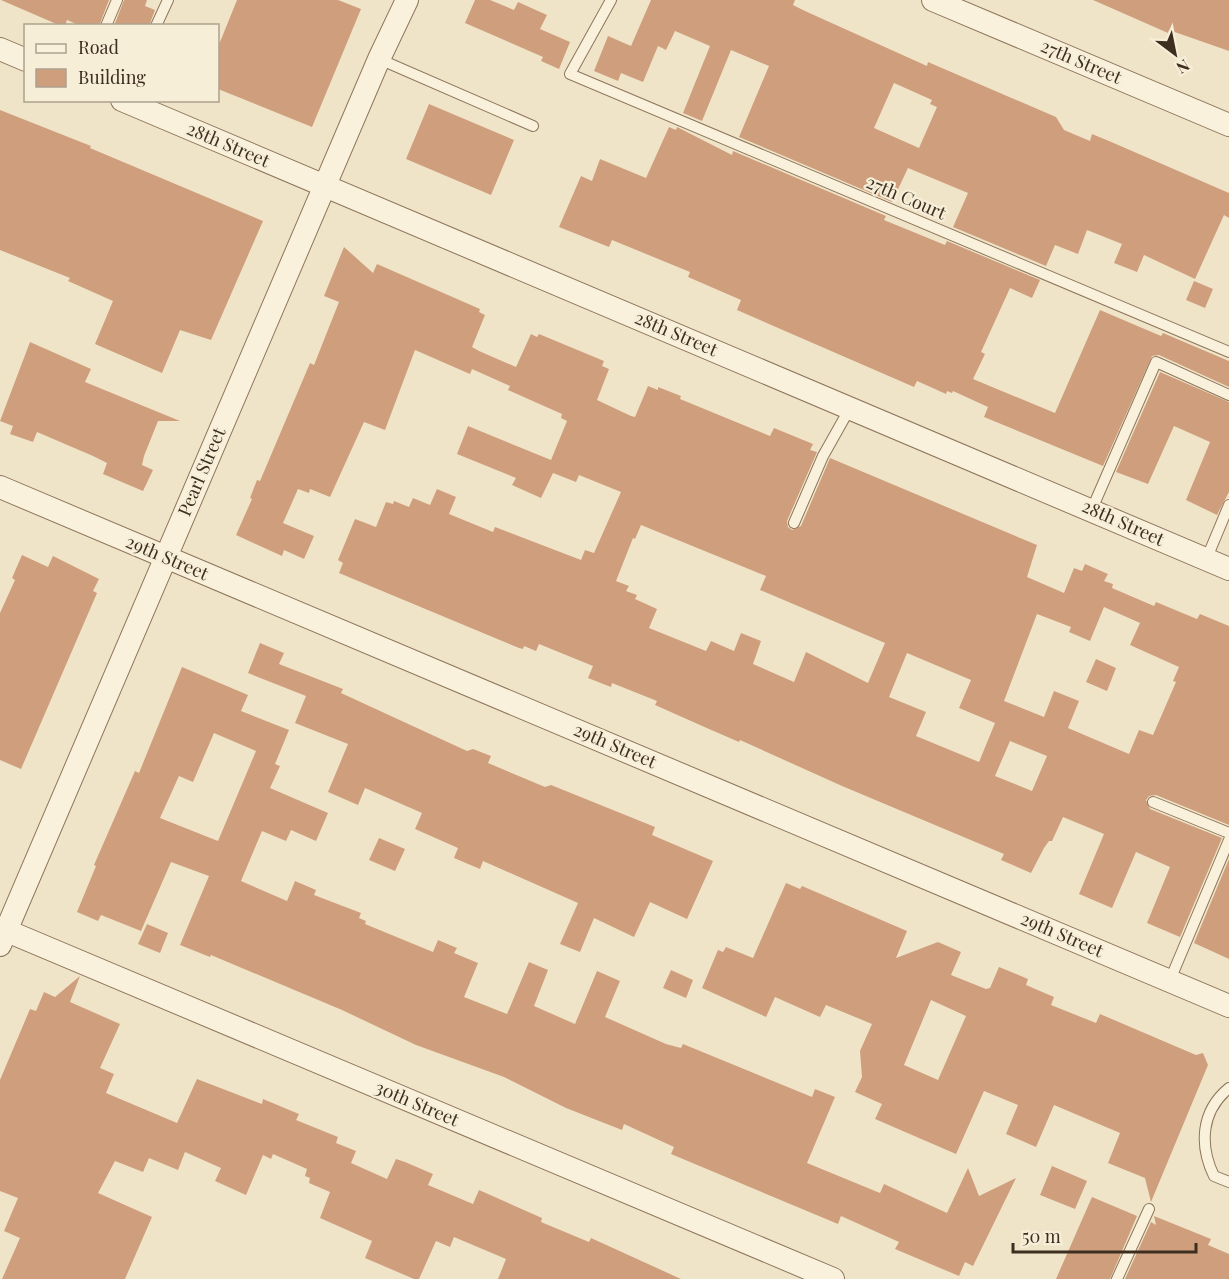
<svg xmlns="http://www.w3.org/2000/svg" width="1229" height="1279" viewBox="0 0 1229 1279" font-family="'Playfair Display',serif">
<rect width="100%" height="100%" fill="#f0e4c8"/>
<g fill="#cf9f7d" fill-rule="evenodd">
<path d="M1,0H109L99,26H81L67,20L65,26H61Z"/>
<path d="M124,0H147L145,6L155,10L149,26H114Z"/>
<path d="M237,0H338L361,9L312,127L218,89V47Z"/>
<path d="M475,0H490L514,10L518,2L547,15L540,29L570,42L559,69L541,61L543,57L465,23Z"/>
<path d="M651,0H795L793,5L805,11L927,66L928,62L1056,117L1064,130L1090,141L1092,134L1109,141L1229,193V218L1224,215L1195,279L1144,255L1137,272L1114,263L1122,244L1087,230L1078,254L1055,245L1046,266L953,227L968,193L908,168L892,202L739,137L769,66L731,50L702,121L683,113L710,46L675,31L666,50L658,46L643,82L621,73L618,81L594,71L608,36L631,46ZM894,83L932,100L930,104L937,107L919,148L874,128Z"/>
<path d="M1093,0H1229V51L1169,30L1168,33Z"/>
<path d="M429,104L514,140L491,195L406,159Z"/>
<path d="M0,110L91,146L90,148L263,221L211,340L180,330L162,373L95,344L113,301L68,281L70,278L0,250Z"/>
<path d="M669,127L676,130L677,127L732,155L733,151L886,216L884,220L945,245L947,241L1040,280L1032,298L1010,288L981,352L985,354L973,379L1055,413L1100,310L1161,336L1163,333L1229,361V387L1159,355L1152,356L1103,466L984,417L988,407L953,391L952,393L947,391L946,394L917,381L914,387L737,310L741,300L688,277L690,272L612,240L609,247L559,227L581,176L592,181L600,159L646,178Z"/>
<path d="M344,247L373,273L377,264L480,309L479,312L485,315L472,347L479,351L516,367L531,334L537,337L539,334L604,361L602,366L609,369L597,400L631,416L635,417L648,386L658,390V387L681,396L680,399L770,436L774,428L813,444L810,450L817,452L787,521L788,527L792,530L801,526L830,458L1037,545L1027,577L1064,593L1074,568L1082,571L1085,564L1108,574L1104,581L1113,584L1112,588L1154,606L1156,602L1197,619L1200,614L1229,626V825L1156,795L1149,796L1146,800L1150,809L1222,838L1180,937L1147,923L1170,867L1136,852L1112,908L1079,894L1104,834L1063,817L1052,841H1049L1044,848L1031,873L1001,860L1004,854L842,786L740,740L739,742L709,729L655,705L657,701L612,683L611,687L588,678L593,666L539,644L536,651L524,646L523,649L519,648L339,573L343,563L338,560L355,519L376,527L386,502L393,504L394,501L409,507L413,498L430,505L437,489L456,497L449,514L493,532L495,527L581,560L585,550L594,553L621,492L579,475L576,482L553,473L541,498L512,485L516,478L457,454L468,426L551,460L567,421L561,418L562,414L508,390L510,386L472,369L470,374L415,350L385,430L364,422L330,497L310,489L309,493L298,489L283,523L314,536L304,559L284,550L282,556L236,535L252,499L250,498L257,480L260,481L310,363L314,365L339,302L324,296ZM641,525L766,576L760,590L885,643L868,683L806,652L794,682L753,664L761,641L741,633L734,651L711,641L706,651L649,628L657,609L635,599L637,595L626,591L629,586L616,581L633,538L635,539ZM1104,607L1140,623L1130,645L1179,667L1173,681L1176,682L1153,735L1139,730L1129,754L1068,728L1079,701L1054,691L1044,717L1004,701L1037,614L1071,627L1069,632L1090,641ZM907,653L971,680L959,708L995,723L979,762L916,736L926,712L889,697ZM1010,741L1047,756L1032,791L995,776Z"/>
<path d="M1194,281L1213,289L1205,308L1186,300Z"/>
<path d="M30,342L91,369L85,382L180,421H158L144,456L142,465L153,470L143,491L103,474L107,463L93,456L37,432L33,442L10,434L13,426L0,421Z"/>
<path d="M1160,372L1229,402V492L1217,515L1186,500L1210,442L1174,426L1148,484L1116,472Z"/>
<path d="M22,555L48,567L53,556L99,579L93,591L97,593L21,769L0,760V613L15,580L12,578Z"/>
<path d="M260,643L284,653L279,664L343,689L341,693L467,751L473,749L491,756L488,763L545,787L551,785L655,827L652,835L713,861L687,919L650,902L634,937L594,918L580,952L560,944L578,903L483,861L480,869L454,858L458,848L415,829L422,813L365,788L358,805L328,792L348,744L295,723L306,696L248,673Z"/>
<path d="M1096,659L1116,668L1107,691L1086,682Z"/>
<path d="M182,667L248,695L241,711L289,730L275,764L280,766L270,788L328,813L316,841L291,830L286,841L262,831L241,881L287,901L295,881L316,890L314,895L361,913L359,918L366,921L365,924L433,952L438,940L457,948L454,953L478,963L464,997L507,1014L529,962L548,970L534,1006L575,1024L597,971L620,981L605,1017L666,1044L681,1048L683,1044L812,1097L815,1089L835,1097L807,1163L880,1193L884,1184L947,1213L968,1168L979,1196L1016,1178L973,1266L965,1262L959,1276L895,1249L899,1242L841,1216L838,1224L671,1154L674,1147L624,1124L622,1130L566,1108L504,1077L416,1045L342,1010L211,955L210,957L180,945L209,876L171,862L141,931L101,915L98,921L77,912L96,866L94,865L135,771L139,773ZM214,733L256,751L218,841L160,818L179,776L193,782Z"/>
<path d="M379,838L405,849L395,871L369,860Z"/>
<path d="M1229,859V959L1194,943Z"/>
<path d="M786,883L800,889L802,886L907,931L896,958L938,942L961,952L951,975L986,989L990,988L999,967L1028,979L1026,985L1054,997L1051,1005L1096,1023L1100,1014L1196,1055L1203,1053L1208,1065L1151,1202L1145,1178L1108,1163L1120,1133L1054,1105L1036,1147L1006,1134L1018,1105L984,1091L956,1154L875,1119L882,1104L855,1092L862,1077L860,1051L872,1024L826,1005L820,1017L775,997L766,1017L702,988L718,950L723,952L726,947L753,958ZM931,1000L966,1016L938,1080L904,1065Z"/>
<path d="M147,924L168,933L160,953L138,944Z"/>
<path d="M671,970L693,980L686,998L663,988Z"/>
<path d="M80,976L70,1002L120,1024L100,1068L114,1074L106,1093L177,1123L197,1079L262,1104L263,1099L299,1114L296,1120L338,1137L336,1143L356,1151L351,1163L387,1179L396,1159L405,1162L433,1174L428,1185L473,1204L479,1190L542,1218L541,1222L589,1242L591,1238L681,1279H498L506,1259L454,1237L450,1247L436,1241L419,1279H414L365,1258L372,1241L320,1218L330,1192L309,1183L310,1178L305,1176L307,1169L273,1154L271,1159L263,1155L246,1195L215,1181L221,1168L185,1152L178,1170L149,1158L143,1172L115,1161L98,1193L152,1217L125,1279H2L20,1238L4,1231L18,1198L0,1191V1080L30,1009L36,1011L44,992L55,997Z"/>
<path d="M1052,1166L1087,1181L1075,1209L1040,1195Z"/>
<path d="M1092,1197L1137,1216L1110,1279H1056Z"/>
<path d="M1154,1216L1211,1239L1208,1245L1229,1254V1279H1125L1151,1222L1156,1225Z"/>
</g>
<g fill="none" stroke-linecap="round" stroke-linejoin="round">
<g stroke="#8d765c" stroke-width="12">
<g id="service">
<path d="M611,0L570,74L1229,352"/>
<path d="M106,26L117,0"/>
<path d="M156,26L168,0"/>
<path d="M379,59L533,126"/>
<path d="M1092,509L1156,362L1229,395"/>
<path d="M794,523L823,456L850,408"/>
<path d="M1206,560L1229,505"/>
<path d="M1153,802L1229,833"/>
<path d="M1170,980L1229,840"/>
<path d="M1229,1088C1201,1111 1199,1145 1214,1176L1229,1182"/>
<path d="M1117,1279L1149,1209"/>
</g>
</g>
<g stroke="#8d765c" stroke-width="24">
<g id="minor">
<path d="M933,0L1229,125"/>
<path d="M0,49L26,60"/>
<path d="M122,100L1229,569"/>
<path d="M0,487L1229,1006"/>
<path d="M0,928L833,1279"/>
<path d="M0,945L379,59L407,0"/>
</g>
</g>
<use href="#service" stroke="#faf1dc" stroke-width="10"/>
<use href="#minor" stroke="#faf1dc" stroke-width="22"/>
</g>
<g text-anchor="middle" stroke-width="4.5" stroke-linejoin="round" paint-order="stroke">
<g font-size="18" fill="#3d2e20" stroke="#f7eed8">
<text transform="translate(1081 62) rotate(23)" y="6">27th Street</text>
<text transform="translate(228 145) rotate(23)" y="6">28th Street</text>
<text transform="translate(906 198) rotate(23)" y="6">27th Court</text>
<text transform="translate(676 334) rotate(23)" y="6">28th Street</text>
<text transform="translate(202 472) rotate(-67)" y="6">Pearl Street</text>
<text transform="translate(1123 523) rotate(24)" y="6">28th Street</text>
<text transform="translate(167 558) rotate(23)" y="6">29th Street</text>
<text transform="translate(615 746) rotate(23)" y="6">29th Street</text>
<text transform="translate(1062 935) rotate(23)" y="6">29th Street</text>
<text transform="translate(417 1104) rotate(23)" y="6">30th Street</text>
</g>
</g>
<rect x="24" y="24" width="195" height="78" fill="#f7eed8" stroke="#ada18e" stroke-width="1.5"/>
<rect x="36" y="44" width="30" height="9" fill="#faf1dc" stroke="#ada18e" stroke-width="1.5"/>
<text x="78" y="54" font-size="18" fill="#3d2e20">Road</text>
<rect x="36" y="69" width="30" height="18" fill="#cf9f7d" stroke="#ada18e" stroke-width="1.5"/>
<text x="78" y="84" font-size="18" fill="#3d2e20">Building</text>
<g transform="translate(1175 54) rotate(148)" stroke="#f7eed8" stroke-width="4.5" paint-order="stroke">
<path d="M0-4.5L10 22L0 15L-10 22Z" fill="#3d2e20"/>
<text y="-9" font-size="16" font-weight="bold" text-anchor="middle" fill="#3d2e20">N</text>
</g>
<path d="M1013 1243v9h183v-9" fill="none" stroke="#3d2e20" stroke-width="3"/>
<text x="1022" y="1243" font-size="18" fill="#3d2e20" stroke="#f7eed8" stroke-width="4.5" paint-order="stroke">50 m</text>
</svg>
